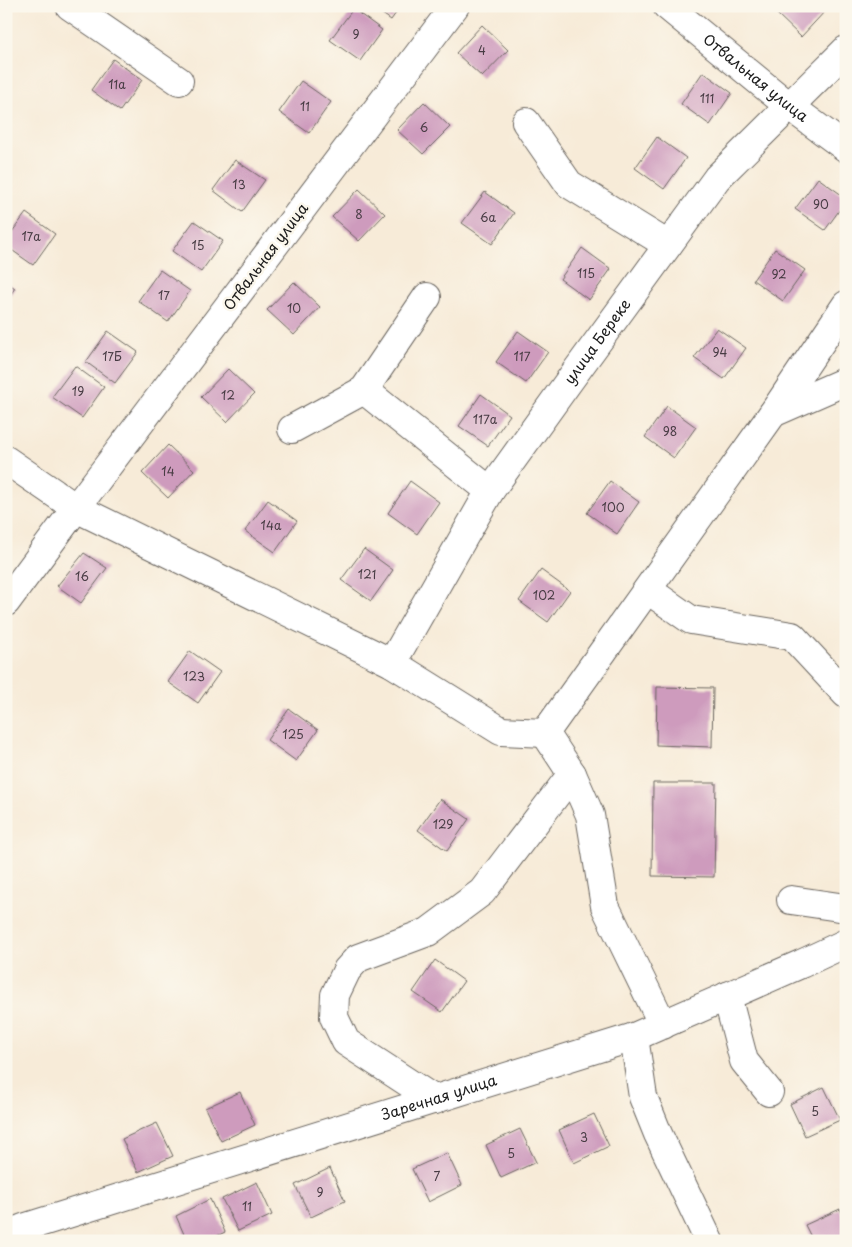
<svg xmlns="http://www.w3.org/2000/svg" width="852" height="1247" viewBox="0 0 852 1247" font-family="'Playpen Sans',sans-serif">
<rect width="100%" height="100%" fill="#fbf7ec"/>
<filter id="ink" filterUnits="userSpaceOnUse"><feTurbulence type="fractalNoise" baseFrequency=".02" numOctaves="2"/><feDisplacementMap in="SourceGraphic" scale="10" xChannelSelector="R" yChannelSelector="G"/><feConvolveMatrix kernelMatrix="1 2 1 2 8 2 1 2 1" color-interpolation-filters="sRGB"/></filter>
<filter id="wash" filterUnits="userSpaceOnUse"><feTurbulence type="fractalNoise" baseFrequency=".0096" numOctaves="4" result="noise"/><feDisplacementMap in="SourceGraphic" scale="20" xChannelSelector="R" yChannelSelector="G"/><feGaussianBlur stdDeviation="1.12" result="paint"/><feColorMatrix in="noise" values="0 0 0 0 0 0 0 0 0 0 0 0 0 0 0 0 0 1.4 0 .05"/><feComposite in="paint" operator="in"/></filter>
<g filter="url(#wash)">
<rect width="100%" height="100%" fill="#f7ebd8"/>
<g id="blocks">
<g fill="#ce9bbd">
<path d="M371,6H401L391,20Z"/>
<path d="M780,6H825L827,9L801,37L775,12Z"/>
<path d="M353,9L382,30L360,61L330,40Z"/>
<path d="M482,25L508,50L482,77L456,53Z"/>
<path d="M113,59L142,80L120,111L91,90Z"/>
<path d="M703,72L732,93L710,125L681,104Z"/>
<path d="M301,81L331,102L309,133L279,112Z"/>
<path d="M424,102L450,127L423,154L397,130Z"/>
<path d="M657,137L686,158L664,189L635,168Z"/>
<path d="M235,160L265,180L242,212L213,190Z"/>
<path d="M818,178L846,198V201L825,230L795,209Z"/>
<path d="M359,189L385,214L359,241L332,217Z"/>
<path d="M485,192L514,213L492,244L462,223Z"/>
<path d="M26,213L55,234L33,265L6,246V240Z"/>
<path d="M194,221L223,241L201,272L172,251Z"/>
<path d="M582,248L611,269L589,300L560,279Z"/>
<path d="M775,249L805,270L783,301L753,280Z"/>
<path d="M160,270L190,291L168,322L138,301Z"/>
<path d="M6,282L15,288L6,301Z"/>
<path d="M294,282L320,307L294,335L267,310Z"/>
<path d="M717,328L746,348L724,379L694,358Z"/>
<path d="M108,331L138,352L115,383L86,362Z"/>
<path d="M518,331L548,352L526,383L496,362Z"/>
<path d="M75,366L104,387L82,418L52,397Z"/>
<path d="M228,369L254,394L227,422L201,397Z"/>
<path d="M481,394L510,415L488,446L459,426Z"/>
<path d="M667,406L696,427L674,458L645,437Z"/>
<path d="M168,445L194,470L168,498L142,473Z"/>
<path d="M410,481L439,502L417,534L388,513Z"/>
<path d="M610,481L639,502L617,534L587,513Z"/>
<path d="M268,500L297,521L275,552L245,531Z"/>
<path d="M364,549L393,570L371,601L341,580Z"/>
<path d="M84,553L107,568L81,603L57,586Z"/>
<path d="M541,570L570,591L548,622L519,601Z"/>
<path d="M190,651L220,672L198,703L168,682Z"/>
<path d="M657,687L713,688L712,747L656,745Z"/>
<path d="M289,709L318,730L296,761L267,740Z"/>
<path d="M653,783H716L714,877L652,876Z"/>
<path d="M440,799L469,819L447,851L418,830Z"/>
<path d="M435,960L464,981L442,1012L413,992Z"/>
<path d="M824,1087L840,1120L805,1136L790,1104Z"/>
<path d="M240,1092L255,1125L221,1141L205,1108Z"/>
<path d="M594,1114L609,1146L574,1163L559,1130Z"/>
<path d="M157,1123L173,1156L138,1172L122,1139Z"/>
<path d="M520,1129L536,1162L501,1178L486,1145Z"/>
<path d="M447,1153L462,1185L428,1202L412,1169Z"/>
<path d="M330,1168L345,1201L311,1217L295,1185Z"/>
<path d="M257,1182L272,1215L238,1231L222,1199Z"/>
<path d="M210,1199L225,1232L207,1241H187L176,1216Z"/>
<path d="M840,1209L846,1221V1241H813L805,1225Z"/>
</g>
</g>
</g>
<g filter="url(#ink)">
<use href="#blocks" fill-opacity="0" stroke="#69645e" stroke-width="1"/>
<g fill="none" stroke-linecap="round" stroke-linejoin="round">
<g stroke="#69645e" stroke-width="30">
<g id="minor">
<path d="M70,6L179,81"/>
<path d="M455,6L76,508L392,663L501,731L545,733L773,413L846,381"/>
<path id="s1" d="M667,6L789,106L846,148"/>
<path d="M526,122L569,184L668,245"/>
<path d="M364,390L490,491"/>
<path d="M773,413L846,305"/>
<path d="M292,429L364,390L427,297"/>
<path d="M6,460L76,508L6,602"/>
<path d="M648,590L691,620L792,636L846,694"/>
<path id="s2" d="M392,663L490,491L569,381L717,178L846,50"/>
<path d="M545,733L572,774L590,815L605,906L663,1025"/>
<path d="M791,900L846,908"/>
<path d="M727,996L744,1061L769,1092"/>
<path d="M634,1037L643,1097L658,1134L709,1241"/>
<path d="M435,1100L346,1042L334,1017L335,995L347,970L358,958L428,932L482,892L572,774"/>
<path id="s3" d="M18,1241L23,1228L634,1037L801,964L846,943"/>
</g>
</g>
<use href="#minor" stroke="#fff" stroke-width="28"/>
</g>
</g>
<g text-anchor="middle" stroke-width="5" stroke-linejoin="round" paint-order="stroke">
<g font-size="12" fill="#483c44">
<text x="356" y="39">9</text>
<text x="482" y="55">4</text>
<text x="117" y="89">11а</text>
<text x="707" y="103">111</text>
<text x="305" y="111">11</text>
<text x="424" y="132">6</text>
<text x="239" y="189">13</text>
<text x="821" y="209">90</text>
<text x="359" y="219">8</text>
<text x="488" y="222">6а</text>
<text x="31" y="241">17а</text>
<text x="198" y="250">15</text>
<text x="586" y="278">115</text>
<text x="779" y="279">92</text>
<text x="164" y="300">17</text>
<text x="294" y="313">10</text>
<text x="720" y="357">94</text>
<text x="112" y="361">17Б</text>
<text x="522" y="361">117</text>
<text x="78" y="396">19</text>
<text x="228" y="400">12</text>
<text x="485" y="424">117а</text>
<text x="670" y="436">98</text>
<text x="168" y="476">14</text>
<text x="613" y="512">100</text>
<text x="271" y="530">14а</text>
<text x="367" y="579">121</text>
<text x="82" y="581">16</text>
<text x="544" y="600">102</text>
<text x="194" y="681">123</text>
<text x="293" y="739">125</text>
<text x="443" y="829">129</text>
<text x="815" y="1116">5</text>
<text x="584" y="1142">3</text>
<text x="511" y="1158">5</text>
<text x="437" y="1181">7</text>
<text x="320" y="1197">9</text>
<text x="247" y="1211">11</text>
</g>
<g font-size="15" fill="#1c1c1c" stroke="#fbf7ec">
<text dy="5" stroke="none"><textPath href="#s1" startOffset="114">Отвальная улица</textPath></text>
<text transform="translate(266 257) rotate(-53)" y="5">Отвальная улица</text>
<text dy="5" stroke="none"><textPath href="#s2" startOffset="382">улица Береке</textPath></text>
<text dy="5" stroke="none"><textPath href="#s3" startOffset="450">Заречная улица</textPath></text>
</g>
</g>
<rect width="852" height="1247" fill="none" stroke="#fbf7ec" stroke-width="25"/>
</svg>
